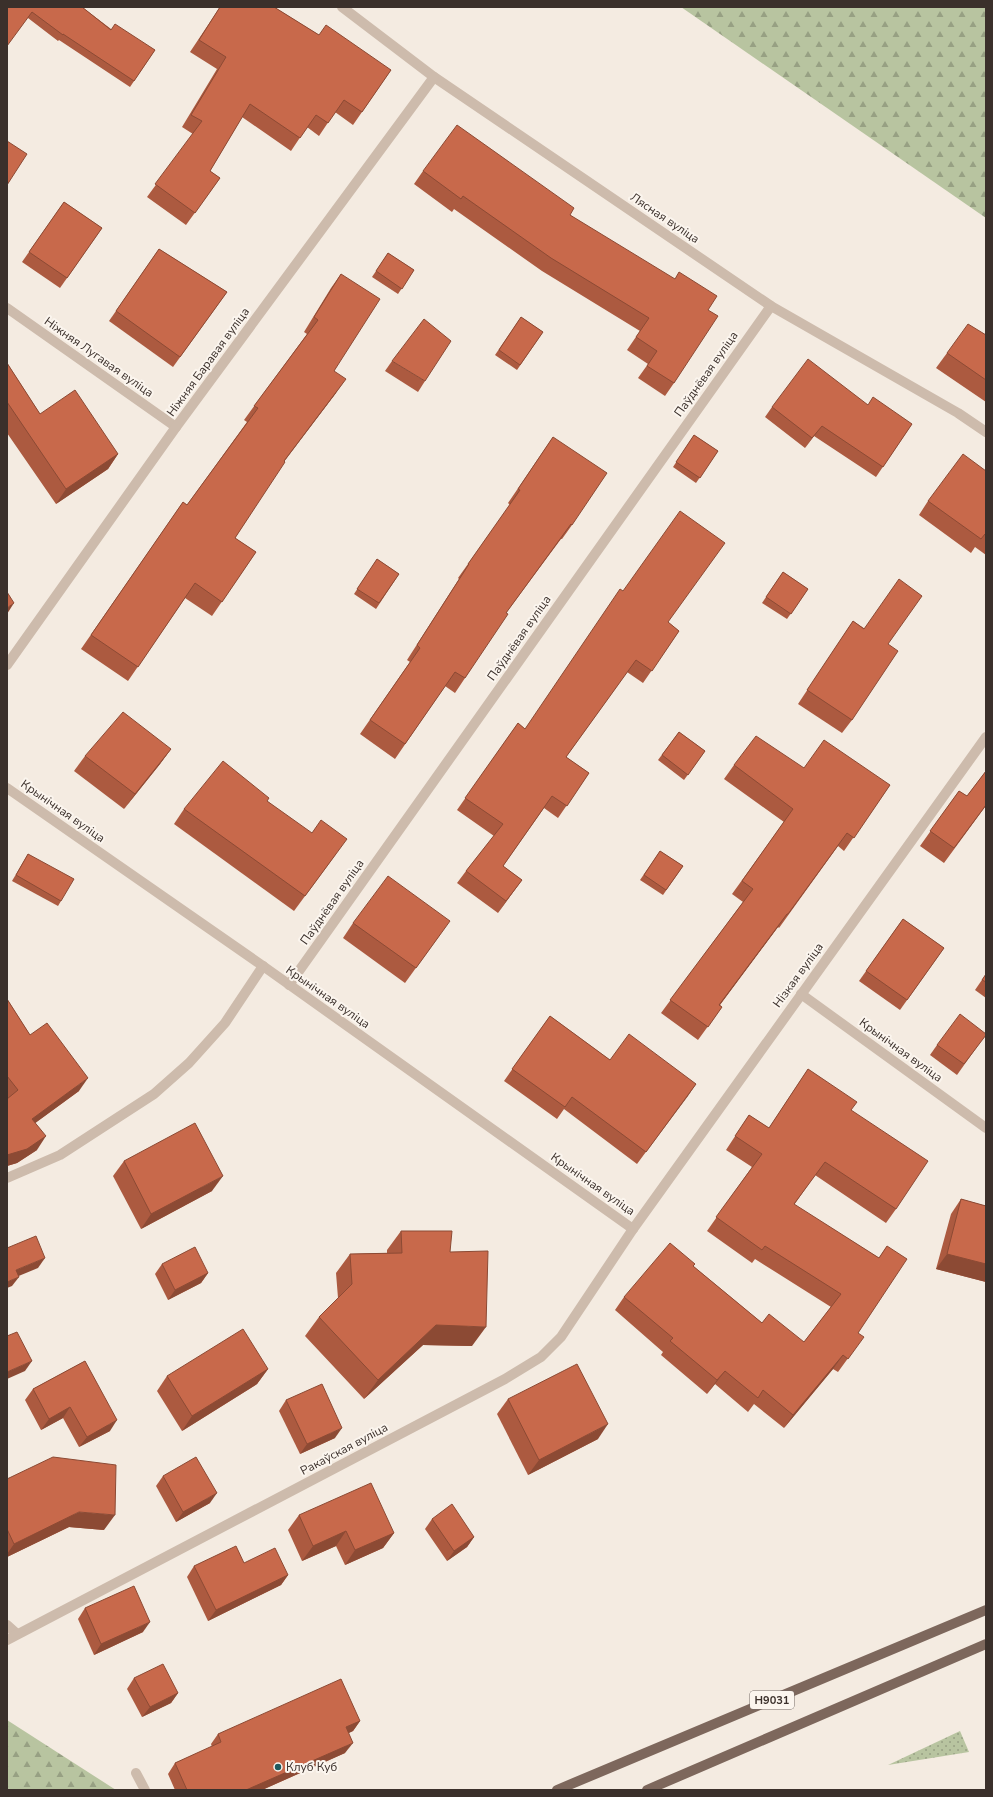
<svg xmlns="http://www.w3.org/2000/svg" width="993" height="1797" viewBox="0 0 993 1797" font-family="'Nunito Sans',sans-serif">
<defs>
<pattern id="grass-dots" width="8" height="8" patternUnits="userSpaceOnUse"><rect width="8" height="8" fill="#b8c4a0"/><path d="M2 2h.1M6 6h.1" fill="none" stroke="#97a083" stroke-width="1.8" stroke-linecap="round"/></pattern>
<pattern id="forest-firs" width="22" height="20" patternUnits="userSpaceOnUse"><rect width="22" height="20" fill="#b8c4a0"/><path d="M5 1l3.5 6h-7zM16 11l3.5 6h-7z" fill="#97a083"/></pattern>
</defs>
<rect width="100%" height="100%" fill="#f4ebe1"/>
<path fill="url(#grass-dots)" d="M960,1731L969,1752L888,1765Z"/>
<g fill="url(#forest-firs)">
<path d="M681,7H986V218Z"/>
<path d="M7,1720L116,1790H7Z"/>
</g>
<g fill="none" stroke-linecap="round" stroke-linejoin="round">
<g stroke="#cdbbac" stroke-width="10">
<path d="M342,7L434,77L771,306L958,413L986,432"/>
<path d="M7,308L176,427"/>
<path d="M7,665L176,427L434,77"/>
<path d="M7,788L263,966L633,1229"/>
<path d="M289,985L771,306"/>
<path d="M801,994L986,1128"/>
<path d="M7,1178L60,1155L154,1094L189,1063L225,1023L263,966"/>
<path d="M7,1625L17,1634"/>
<path d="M7,1640L505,1379L541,1357L561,1337L633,1229L986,737"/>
<path d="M136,1773L145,1790"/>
</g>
<g stroke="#7d675c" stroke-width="10">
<path d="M557,1790L986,1610"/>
<path d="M647,1790L986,1644"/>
</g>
</g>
<g fill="#ac5a40">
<path d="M7,7H82L111,29L155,50L130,87L59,40L58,41L28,18Z"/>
<path d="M220,7H274L319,35L391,70L353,125L335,112L319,136L307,127L291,151L242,117L210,171L220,178L186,225L147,197L193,134L182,127L217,69L190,52Z"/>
<path d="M423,171L570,215L708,310L674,383L665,396L638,378L648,364L627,350L640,331L542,271L454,209L452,212L414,184Z"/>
<path d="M64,202L102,228L60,288L22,262Z"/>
<path d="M159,249L227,292L173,367L109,321Z"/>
<path d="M388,253L414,270L398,294L372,277Z"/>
<path d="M341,274L334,371L336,393L284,461L235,538L256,552L212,616L185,598L128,681L81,649L183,502L187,505L247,422L244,420L307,334L304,332L331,288Z"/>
<path d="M521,317L543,332L517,370L495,355Z"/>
<path d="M986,335V402L936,368L947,353Z"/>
<path d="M392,361L425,381L418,392L385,371Z"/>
<path d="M7,363L40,414L118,454L108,469L56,504L7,433Z"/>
<path d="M868,405L912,424L876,477L814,436L805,448L765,417L772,407Z"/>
<path d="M694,435L718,451L696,483L673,467Z"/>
<path d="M553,437L572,525L562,539H561L506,613L465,678L455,693L445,686L395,759L360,734L410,662L407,660L459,579L458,578L510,505L508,503Z"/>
<path d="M986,471V555L975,547L971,553L919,515L928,501Z"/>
<path d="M377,559L399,574L376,609L354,594Z"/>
<path d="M783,572L808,589L787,619L762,603Z"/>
<path d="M853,621L888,644L852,720L842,733L798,704Z"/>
<path d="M668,622L679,631L643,683L627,672L566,757L589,773L558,818L544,808L503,866L522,880L498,913L457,883L466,871L494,836L457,810L518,723L525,729Z"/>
<path d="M679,732L705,751L684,780L658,760Z"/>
<path d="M171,749L160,764L124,809L74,771L85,756Z"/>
<path d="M734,765L804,768L890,785L844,851L838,846L779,928L778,927L720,1005L722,1007L698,1040L661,1013L743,902L732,894L784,822L724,779Z"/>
<path d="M986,771V808L985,807L944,863L920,846L959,791L967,796Z"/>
<path d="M267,801L336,854L294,911L174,824L184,809Z"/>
<path d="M660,851L683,866L663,895L640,880Z"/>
<path d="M28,854L61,901L58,906L12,881Z"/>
<path d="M903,919L944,948L900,1010L859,981Z"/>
<path d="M353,923L439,936L405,983L343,938Z"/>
<path d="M986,974V998L975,990Z"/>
<path d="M7,999L30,1035L79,1091L35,1123L37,1150L17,1163L7,1166Z"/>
<path d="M550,1016L610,1060L696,1084L637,1164L564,1109L557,1119L504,1081Z"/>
<path d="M986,1034L957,1075L930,1055L937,1045Z"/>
<path d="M808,1069L851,1110L896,1209L886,1223L815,1175L794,1205L879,1258L887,1246L858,1333L854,1350L838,1372L833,1369L784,1428L754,1404L748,1412L715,1384L707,1394L661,1355L663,1352L615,1310L624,1297L693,1266L762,1323L804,1342L831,1307L755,1259L752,1263L707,1231L752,1167L726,1150L749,1115L769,1128Z"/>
<path d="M124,1161L212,1191L141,1229L113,1176Z"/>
<path d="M961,1199L986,1206V1282L936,1269L951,1214Z"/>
<path d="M401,1231L450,1252L472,1346L423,1345L364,1399L305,1336L319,1317L338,1298L336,1273L350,1254L387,1253V1250Z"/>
<path d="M162,1264L208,1273L201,1283L168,1300L155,1274Z"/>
<path d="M85,1361L110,1431L79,1447L63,1418L41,1430L25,1400L33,1389Z"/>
<path d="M268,1369L257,1384L182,1431L157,1391L167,1376Z"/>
<path d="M508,1399L598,1439L528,1475L497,1414Z"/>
<path d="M286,1400L335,1438L300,1454L279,1411Z"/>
<path d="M163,1476L210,1503L176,1522L156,1486Z"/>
<path d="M7,1479L104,1530L69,1527L7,1557Z"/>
<path d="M299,1515L394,1533L383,1548L345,1565L336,1546L302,1561L288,1530Z"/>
<path d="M432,1519L474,1537L467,1547L447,1561L425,1529Z"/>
<path d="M244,1563L288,1575L281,1585L208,1621L187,1577L194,1566Z"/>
<path d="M85,1608L143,1632L94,1655L78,1619Z"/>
<path d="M134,1678L178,1693L171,1703L142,1717L127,1689Z"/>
<path d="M360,1721L353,1731L348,1733L345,1753L262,1790H175L168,1774L175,1763L212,1747L211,1744L218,1734Z"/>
</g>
<g fill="#8c4a34">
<path d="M346,379L336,393L274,475L284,461Z"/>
<path d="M822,426L814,436L805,448L812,438Z"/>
<path d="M118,454L108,469L56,504L66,489Z"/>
<path d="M14,603L7,614V608Z"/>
<path d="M171,749L160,764L124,809L135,794Z"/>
<path d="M522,880L513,892L498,913L506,901Z"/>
<path d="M787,914L778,927L710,1018L719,1005Z"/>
<path d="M88,1078L79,1091L23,1132L32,1119Z"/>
<path d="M696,1084L688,1096L637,1164L646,1152Z"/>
<path d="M46,1136L37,1150L17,1163L7,1166V1155Z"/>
<path d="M223,1176L212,1191L141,1229L151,1214Z"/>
<path d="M947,1254L986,1264V1282L936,1269Z"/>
<path d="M45,1258L38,1268L9,1280L16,1270Z"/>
<path d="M208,1273L201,1283L168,1300L175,1290Z"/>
<path d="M19,1277L12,1286L7,1288V1282Z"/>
<path d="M436,1325L486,1327L472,1346L423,1345L364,1399L378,1380Z"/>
<path d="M843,1355L833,1369L784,1428L793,1415Z"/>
<path d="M32,1361L25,1371L7,1379V1372Z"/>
<path d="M268,1369L257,1384L182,1431L192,1416Z"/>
<path d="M725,1371L715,1384L707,1394L717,1380Z"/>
<path d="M70,1407L63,1418L41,1430L49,1419Z"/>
<path d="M117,1420L110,1431L79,1447L87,1437Z"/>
<path d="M608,1424L598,1439L528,1475L539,1460Z"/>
<path d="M342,1428L335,1438L300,1454L307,1444Z"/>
<path d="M217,1493L210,1503L176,1522L183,1512Z"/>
<path d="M79,1512L115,1515L104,1530L69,1527L7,1557V1554L14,1544Z"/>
<path d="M346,1531L336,1546L302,1561L313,1546Z"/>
<path d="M394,1533L383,1548L345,1565L355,1550Z"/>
<path d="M474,1537L467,1547L447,1561L454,1551Z"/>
<path d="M288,1575L281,1585L208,1621L216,1610Z"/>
<path d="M150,1622L143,1632L94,1655L101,1644Z"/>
<path d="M178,1693L171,1703L142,1717L150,1707Z"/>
<path d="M360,1721L353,1731L339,1738L346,1727Z"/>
<path d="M353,1743L345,1753L262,1790H246Z"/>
</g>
<g fill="#c8694b" stroke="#8c4a34">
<path d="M7,7H82L111,30L115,24L155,50L134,81L63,34V35L32,12L7,46Z"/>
<path d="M220,7H274L319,35L326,25L391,70L362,112L344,100L328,123L316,115L300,138L250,104L210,171L220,178L195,213L155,184L202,121L191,115L226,57L199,40Z"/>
<path d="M457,125L574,208L570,215L675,279L679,272L717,296L708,310L718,316L674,383L647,366L657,351L636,337L649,318L551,258L463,196L461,199L423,171Z"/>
<path d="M7,141L27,154L7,185Z"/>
<path d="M64,202L102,228L67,278L29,252Z"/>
<path d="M159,249L227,292L180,357L116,311Z"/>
<path d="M388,253L414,270L402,289L376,271Z"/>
<path d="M341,274L380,299L334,371L346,379L284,461L285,462L235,538L256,552L222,602L195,583L138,667L91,635L183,502L187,505L258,408L254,406L318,320L314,317Z"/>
<path d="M521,317L543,332L520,365L499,350Z"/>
<path d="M424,319L451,341L425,381L392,361Z"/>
<path d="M968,324L986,335V380L947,353Z"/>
<path d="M808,359L868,405L873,397L912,424L883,467L822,426L812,438L772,407Z"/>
<path d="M7,363L40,414L75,390L118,454L66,489L7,402Z"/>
<path d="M694,435L718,451L700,478L676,462Z"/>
<path d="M553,437L607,473L572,525L571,524L506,613L508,614L465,678L455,672L405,744L370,720L420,648L417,645L469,564H468L520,490L518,489Z"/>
<path d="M963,454L986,471V534H985L981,539L928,501Z"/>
<path d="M680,511L725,543L668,622L679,631L652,671L636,660L566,757L589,773L567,806L552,796L503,866L522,880L506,901L466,871L503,824L465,798L518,723L525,729L620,589L623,591Z"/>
<path d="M377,559L399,574L379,603L357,589Z"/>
<path d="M783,572L808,589L791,614L766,597Z"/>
<path d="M899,579L922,596L888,644L898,651L852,720L807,690L853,621L864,629Z"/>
<path d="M7,592L14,603L7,608Z"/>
<path d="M123,712L171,749L135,794L85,756Z"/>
<path d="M679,732L705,751L688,775L662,755Z"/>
<path d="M756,736L804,768L824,740L890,785L854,838L847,833L788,914H787L719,1005L722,1007L708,1027L670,1000L753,889L742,881L793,809L734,765Z"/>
<path d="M223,761L269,798L267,801L312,833L321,820L347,839L305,896L184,809Z"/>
<path d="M986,771V805L954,848L930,831L959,791L967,796Z"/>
<path d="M660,851L683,866L666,890L644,875Z"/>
<path d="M28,854L74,879L61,901L16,875Z"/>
<path d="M388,876L450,921L416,968L353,923Z"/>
<path d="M903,919L944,948L907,1000L866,971Z"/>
<path d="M986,974V982L982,980Z"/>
<path d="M7,999L30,1035L47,1023L88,1078L32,1119L46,1136L27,1149L7,1155V1099L18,1090L7,1076Z"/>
<path d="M960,1014L986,1034V1035L964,1064L937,1045Z"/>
<path d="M550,1016L610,1060L629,1034L696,1084L646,1152L572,1097L565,1107L512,1069Z"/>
<path d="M808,1069L857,1102L851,1110L928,1161L896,1209L825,1162L794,1204L879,1258L887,1246L907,1259L858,1333L864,1337L848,1359L843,1355L793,1415L763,1390L758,1398L725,1371L717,1380L670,1341L673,1338L624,1297L670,1243L695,1264L693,1266L762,1323L769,1314L804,1342L841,1294L765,1246L762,1250L716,1217L762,1154L735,1136L749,1115L769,1128Z"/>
<path d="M195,1123L223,1176L151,1214L124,1161Z"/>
<path d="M961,1199L986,1206V1264L947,1254Z"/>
<path d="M401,1231H452L450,1252L488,1251L486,1327L436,1325L378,1380L319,1317L352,1284L350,1254L402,1253Z"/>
<path d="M36,1236L45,1258L16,1270L19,1277L7,1282V1248Z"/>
<path d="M195,1247L208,1273L175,1290L162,1264Z"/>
<path d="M243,1329L268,1369L192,1416L167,1376Z"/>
<path d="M17,1332L32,1361L7,1372V1336Z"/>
<path d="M85,1361L117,1420L87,1437L70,1407L49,1419L33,1389Z"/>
<path d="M577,1364L608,1424L539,1460L508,1399Z"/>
<path d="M322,1384L342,1428L307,1444L286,1400Z"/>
<path d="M53,1457L116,1465L115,1515L79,1512L14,1544L7,1529V1479Z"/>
<path d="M196,1457L217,1493L183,1512L163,1476Z"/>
<path d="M371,1483L394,1533L355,1550L346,1531L313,1546L299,1515Z"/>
<path d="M452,1504L474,1537L454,1551L432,1519Z"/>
<path d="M236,1546L244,1563L275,1548L288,1575L216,1610L194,1566Z"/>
<path d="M134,1586L150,1622L101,1644L85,1608Z"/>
<path d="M163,1664L178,1693L150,1707L134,1678Z"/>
<path d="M341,1679L360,1721L346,1727L353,1743L246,1790H187L175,1763L221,1742L218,1734Z"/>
</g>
<circle fill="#1f5a5e" stroke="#fbf5ee" stroke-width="1.5" cx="278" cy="1767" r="4"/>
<g text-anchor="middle" stroke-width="4" stroke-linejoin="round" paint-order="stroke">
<rect fill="#fbf5ee" stroke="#756b66" stroke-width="1" x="750" y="1691" width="44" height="18" rx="3"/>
<g font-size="11" font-weight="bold" fill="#3b302b">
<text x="772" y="1704">Н9031</text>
</g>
<g font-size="12" fill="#3b302b" stroke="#fbf5ee">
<text transform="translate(665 218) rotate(34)" y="4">Лясная вуліца</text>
<text transform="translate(99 357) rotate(35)" y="4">Ніжняя Лугавая вуліца</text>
<text transform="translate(208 362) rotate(-54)" y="4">Ніжняя Баравая вуліца</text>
<text transform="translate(706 374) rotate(-55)" y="4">Паўднёвая вуліца</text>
<text transform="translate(519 638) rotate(-55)" y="4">Паўднёвая вуліца</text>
<text transform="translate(63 811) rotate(35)" y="4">Крынічная вуліца</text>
<text transform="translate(332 902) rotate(-55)" y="4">Паўднёвая вуліца</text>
<text transform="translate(798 975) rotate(-54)" y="4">Нізкая вуліца</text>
<text transform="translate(328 997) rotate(35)" y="4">Крынічная вуліца</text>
<text transform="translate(901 1050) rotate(36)" y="4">Крынічная вуліца</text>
<text transform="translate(593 1184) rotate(35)" y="4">Крынічная вуліца</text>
<text transform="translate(344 1449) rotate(-28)" y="4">Ракаўская вуліца</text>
</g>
<g font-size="12" fill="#3b302b" stroke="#fbf5ee" text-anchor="start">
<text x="286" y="1771">Клуб Куб</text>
</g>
</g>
<rect width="993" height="1797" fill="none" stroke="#3b302b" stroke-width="16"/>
</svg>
